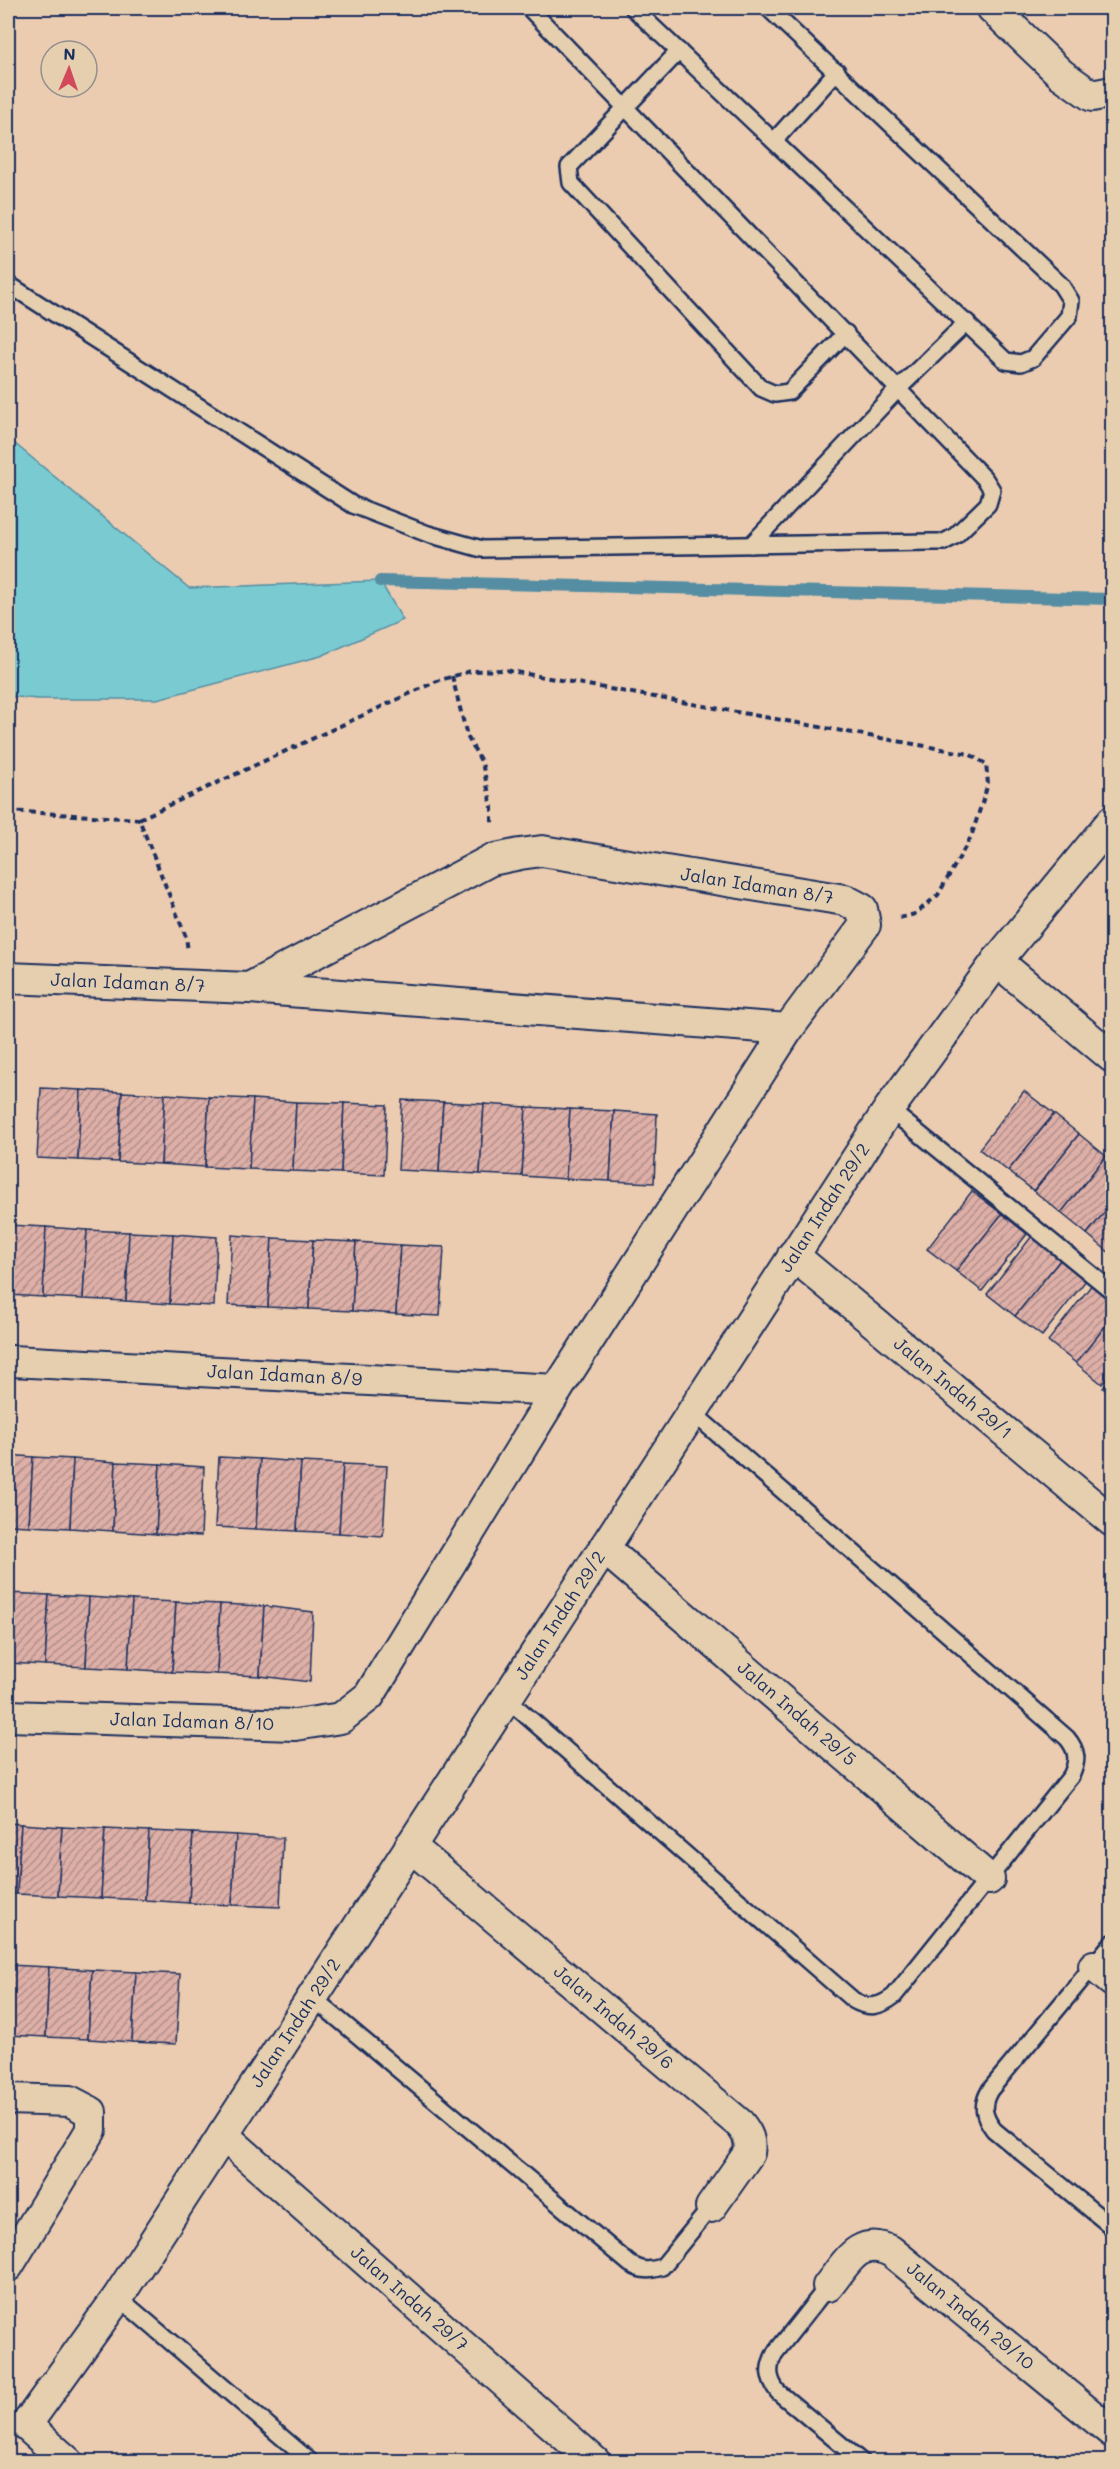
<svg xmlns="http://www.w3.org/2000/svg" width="1120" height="2469" viewBox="0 0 1120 2469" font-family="Mali,sans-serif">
<defs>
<pattern id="building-hatch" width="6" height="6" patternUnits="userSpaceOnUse" patternTransform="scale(1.5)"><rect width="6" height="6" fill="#ddafa7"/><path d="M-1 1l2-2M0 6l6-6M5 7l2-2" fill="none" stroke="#b28f8b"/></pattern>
</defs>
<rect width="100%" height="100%" fill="#ecccb0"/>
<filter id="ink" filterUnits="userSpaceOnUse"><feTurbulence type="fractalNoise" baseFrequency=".0167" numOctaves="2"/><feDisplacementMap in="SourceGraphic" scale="12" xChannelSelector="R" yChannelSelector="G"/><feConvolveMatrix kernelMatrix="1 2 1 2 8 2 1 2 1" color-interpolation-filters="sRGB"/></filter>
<g filter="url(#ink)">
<path fill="#7acbd1" stroke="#548da3" stroke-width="1.5" d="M8,438L189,588L380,581L403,620L321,656L157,699H37L8,696Z"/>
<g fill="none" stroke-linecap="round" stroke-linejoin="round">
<path stroke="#548da3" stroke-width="12" d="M380,581L1112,599"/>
</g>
<g fill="url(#building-hatch)" stroke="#1b2f5e" stroke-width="1.5">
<path d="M41,1088L81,1090L78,1160L37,1158Z"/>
<path d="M81,1090L122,1092L118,1162L78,1160Z"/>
<path d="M1024,1091L1054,1114L1008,1171L979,1149Z"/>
<path d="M122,1092L165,1094L161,1164L118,1162Z"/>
<path d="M165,1094L209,1097L205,1167L161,1164Z"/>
<path d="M209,1097L253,1099L249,1169L205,1167Z"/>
<path d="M253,1099L296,1102L293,1171L249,1169Z"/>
<path d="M402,1100L443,1102L439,1172L398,1170Z"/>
<path d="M296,1102L344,1103L341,1173L293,1171Z"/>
<path d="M443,1102L484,1104L480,1174L439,1172Z"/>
<path d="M344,1103L387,1105L384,1175L341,1173Z"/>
<path d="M484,1104L526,1107L522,1176L480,1174Z"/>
<path d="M526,1107L570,1109L566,1179L522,1176Z"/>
<path d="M570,1109L614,1111L610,1181L566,1179Z"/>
<path d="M614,1111L657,1114L654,1183L610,1181Z"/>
<path d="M1054,1114L1079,1134L1034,1191L1008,1171Z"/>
<path d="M1079,1134L1106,1156L1061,1213L1034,1191Z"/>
<path d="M1106,1156L1112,1160V1203L1087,1234L1061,1213Z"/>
<path d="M972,1191L1002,1214L956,1271L927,1249Z"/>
<path d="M1112,1203V1255L1087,1234Z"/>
<path d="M1002,1214L1027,1234L982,1291L956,1271Z"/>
<path d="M8,1225L46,1227L43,1297L8,1295Z"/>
<path d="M46,1227L87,1230L83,1299L43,1297Z"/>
<path d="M87,1230L129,1232L126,1301L83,1299Z"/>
<path d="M129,1232L173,1234L170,1304L126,1301Z"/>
<path d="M173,1234L217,1237L214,1306L170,1304Z"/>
<path d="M232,1235L272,1238L268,1307L228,1305Z"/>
<path d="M1032,1236L1061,1259L1015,1316L987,1294Z"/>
<path d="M272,1238L313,1240L309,1309L268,1307Z"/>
<path d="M313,1240L356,1242L352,1311L309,1309Z"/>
<path d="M356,1242L400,1245L396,1314L352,1311Z"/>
<path d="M400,1245L444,1247L440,1316L396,1314Z"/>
<path d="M1061,1259L1087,1279L1042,1336L1015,1316Z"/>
<path d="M1093,1283L1112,1298V1318L1076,1363L1048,1341Z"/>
<path d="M1112,1318V1371L1102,1384L1076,1363Z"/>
<path d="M1112,1376V1395L1103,1388Z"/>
<path d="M8,1455L33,1457L29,1526L8,1525Z"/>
<path d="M33,1457L73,1459L70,1528L29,1526Z"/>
<path d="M219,1457L260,1459L256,1529L215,1527Z"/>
<path d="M73,1459L116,1462L113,1531L70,1528Z"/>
<path d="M260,1459L301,1462L297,1531L256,1529Z"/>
<path d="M116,1462L160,1464L156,1534L113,1531Z"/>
<path d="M301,1462L343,1464L339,1533L297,1531Z"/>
<path d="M160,1464L204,1467L201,1536L156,1534Z"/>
<path d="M343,1464L387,1466L383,1536L339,1533Z"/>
<path d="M8,1593L49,1595L45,1665L8,1663Z"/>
<path d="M49,1595L89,1597L86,1667L45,1665Z"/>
<path d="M89,1597L132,1600L128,1669L86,1667Z"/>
<path d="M132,1600L176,1602L172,1672L128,1669Z"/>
<path d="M176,1602L220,1604L217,1674L172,1672Z"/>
<path d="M220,1604L264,1606L260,1676L217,1674Z"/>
<path d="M264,1606L313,1612L310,1682L260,1676Z"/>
<path d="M8,1823L21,1824L17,1894L8,1893Z"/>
<path d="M21,1824L62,1827L58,1896L17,1894Z"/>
<path d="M62,1827L105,1829L101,1898L58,1896Z"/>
<path d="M105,1829L149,1831L145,1900L101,1898Z"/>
<path d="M149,1831L193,1833L189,1903L145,1900Z"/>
<path d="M193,1833L236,1835L232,1905L189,1903Z"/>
<path d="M236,1835L283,1838L280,1907L232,1905Z"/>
<path d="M8,1965L49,1967L46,2037L8,2035Z"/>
<path d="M49,1967L92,1970L88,2039L46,2037Z"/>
<path d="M92,1970L136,1972L132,2042L88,2039Z"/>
<path d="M136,1972L180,1974L176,2044L132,2042Z"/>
</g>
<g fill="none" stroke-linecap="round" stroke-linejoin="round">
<g stroke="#1b2f5e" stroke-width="20">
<g id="lane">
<path d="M633,8L1006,361L1021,363L1033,358L1069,316L1071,301L1061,285L768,8"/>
<path d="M679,51L569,167L571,183L761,388L775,394L789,392L846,333"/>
<path d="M774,141L837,71"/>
<path d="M8,284L353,505L428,534L482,549L931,542H944L955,536L988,504L992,490L985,479L529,8"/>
<path d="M751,545L898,389L967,322"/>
<path d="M889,1109L1112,1291"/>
<path d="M506,1698L853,2000C868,2009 880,2007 894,1996L1071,1776C1078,1761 1078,1751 1067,1738L692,1412"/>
<path d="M1112,1943L990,2090C981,2105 983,2116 994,2130L1112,2227"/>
<path d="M312,1997L630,2264C642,2271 649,2271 662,2267L711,2207"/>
<path d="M828,2286L775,2353C767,2368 768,2379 778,2392L862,2462"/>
<path d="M118,2297L311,2462"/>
<path d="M8,2429L26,2425"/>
</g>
</g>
<g stroke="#1b2f5e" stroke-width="34">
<g id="street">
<path d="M992,8L1061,74L1092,96L1112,92"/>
<path d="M997,961L1112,1057"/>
<path id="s1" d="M8,978L249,988L788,1029"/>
<path id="s2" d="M793,1255L1112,1521"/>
<path id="s3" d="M12,1361L557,1390"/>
<path id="s4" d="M604,1548L989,1879"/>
<path id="s5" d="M8,1716L295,1725L341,1718L369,1696L557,1390L788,1029L865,925L862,909L845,900L542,851L520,854L491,860L249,988"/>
<path id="s6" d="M410,1846L740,2124C748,2134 751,2141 749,2153L711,2207"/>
<path d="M1094,1966L1112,1981"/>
<path d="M8,2099L70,2101L91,2112V2130L8,2266"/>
<path id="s7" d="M223,2135L595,2462"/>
<path id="s8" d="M828,2286C846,2264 859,2234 892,2252L1112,2432"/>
<path id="s9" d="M68,2462L26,2425L118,2297L889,1109L997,961L1112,821"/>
</g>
</g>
<g stroke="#1b2f5e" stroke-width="4" stroke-dasharray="6 4.5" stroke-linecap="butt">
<path d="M452,676L467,736L482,763L492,807V824"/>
<path d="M8,811L139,819L186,937L188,951"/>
<path d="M139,819L437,681L471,671L505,670L969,754L986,764L988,784L971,837L938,895L915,914L899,918"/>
</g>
<use href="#lane" stroke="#e5cfaf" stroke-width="15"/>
<use href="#street" stroke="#e5cfaf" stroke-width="30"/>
</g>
</g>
<g text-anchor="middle" stroke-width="6" stroke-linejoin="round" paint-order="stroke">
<g font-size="18" fill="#1b2f5e" stroke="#e5cfaf">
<text transform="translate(757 886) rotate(9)" y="6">Jalan Idaman 8/7</text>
<text dy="6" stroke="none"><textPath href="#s1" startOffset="120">Jalan Idaman 8/7</textPath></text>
<text dy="6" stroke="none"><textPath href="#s9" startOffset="1512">Jalan Indah 29/2</textPath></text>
<text dy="6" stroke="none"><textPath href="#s3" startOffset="273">Jalan Idaman 8/9</textPath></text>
<text dy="6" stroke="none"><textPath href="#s2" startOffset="208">Jalan Indah 29/1</textPath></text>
<text dy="6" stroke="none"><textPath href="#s9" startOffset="1026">Jalan Indah 29/2</textPath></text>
<text dy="6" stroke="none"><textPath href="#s4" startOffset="254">Jalan Indah 29/5</textPath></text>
<text dy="6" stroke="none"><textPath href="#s5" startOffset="184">Jalan Idaman 8/10</textPath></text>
<text dy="6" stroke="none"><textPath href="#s6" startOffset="266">Jalan Indah 29/6</textPath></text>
<text dy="6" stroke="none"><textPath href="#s9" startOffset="540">Jalan Indah 29/2</textPath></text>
<text dy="6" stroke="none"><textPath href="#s7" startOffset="248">Jalan Indah 29/7</textPath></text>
<text dy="6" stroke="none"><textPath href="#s8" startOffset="183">Jalan Indah 29/10</textPath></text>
</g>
</g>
<rect width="1120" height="2469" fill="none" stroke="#e5cfaf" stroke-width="30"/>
<rect x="15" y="15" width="1090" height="2439" fill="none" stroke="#1b2f5e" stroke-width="2" filter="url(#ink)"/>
<g transform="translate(69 69) rotate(2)"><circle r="28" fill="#e5cfaf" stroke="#948f8f" stroke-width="1.5"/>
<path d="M0-4.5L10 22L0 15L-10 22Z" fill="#d1495b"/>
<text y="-9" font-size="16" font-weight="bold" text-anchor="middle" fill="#1b2f5e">N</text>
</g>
</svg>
